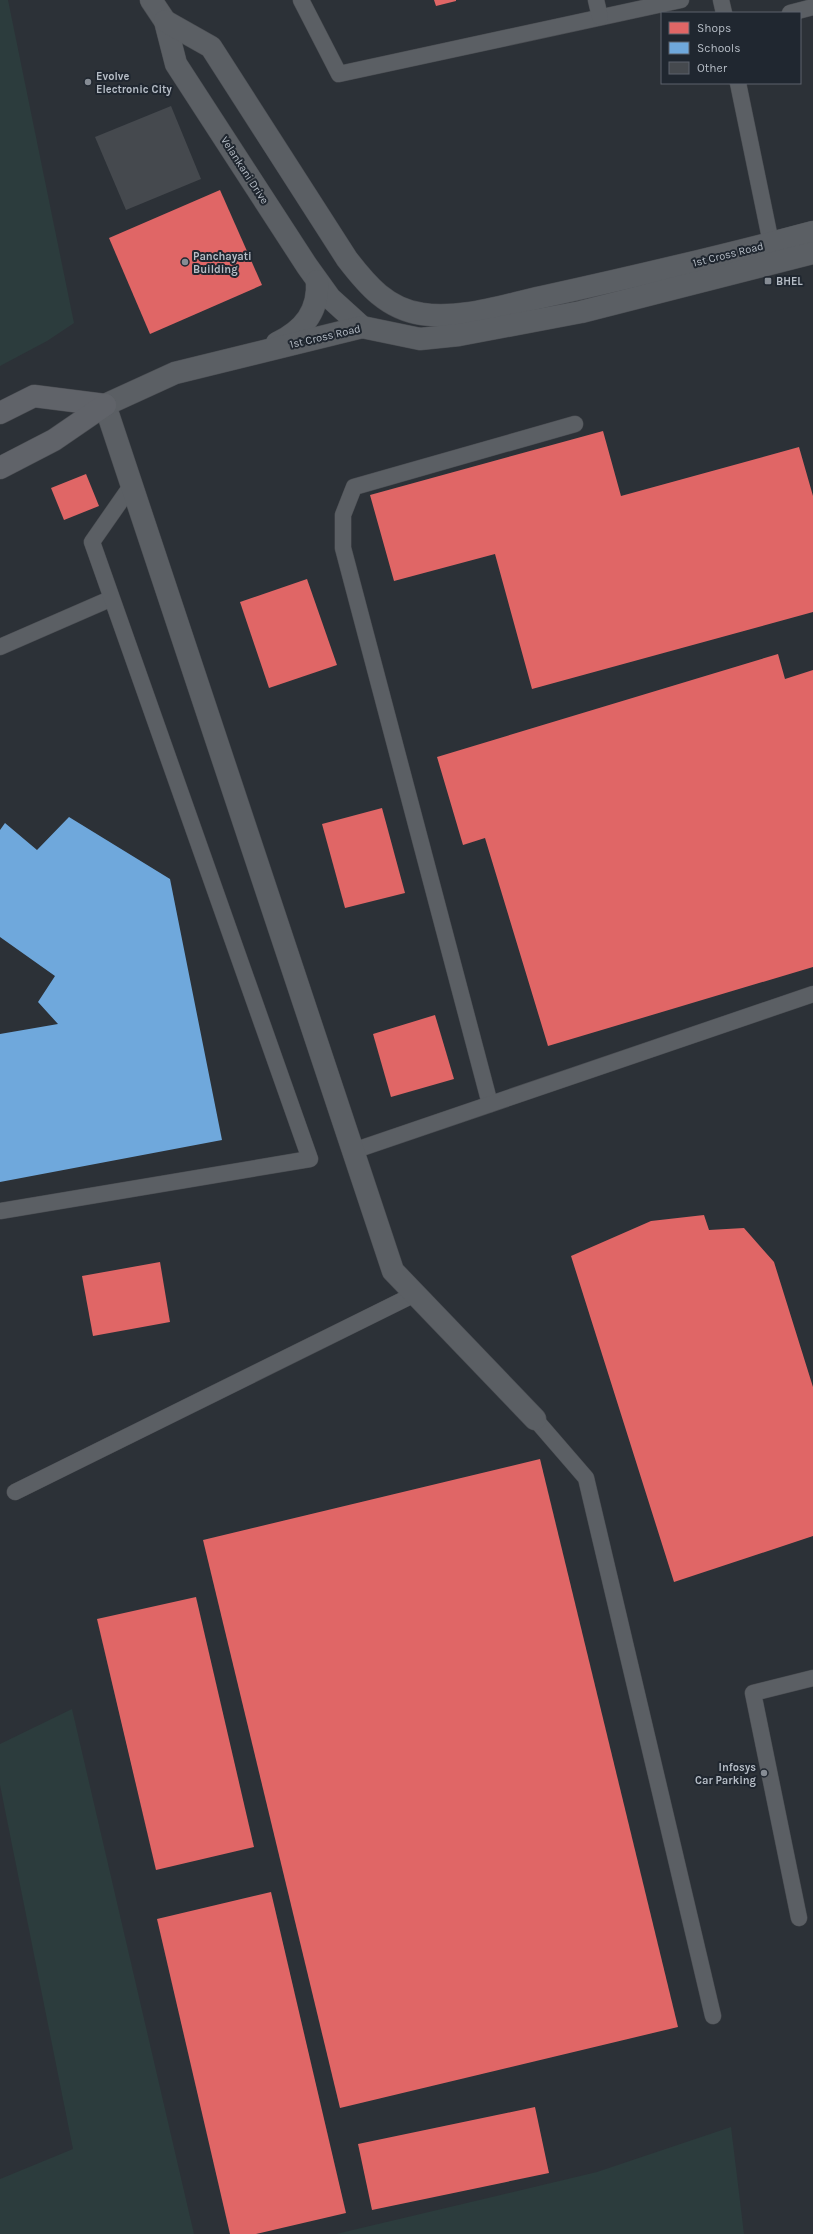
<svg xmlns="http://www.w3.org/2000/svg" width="813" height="2234" viewBox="0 0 813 2234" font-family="Karla,sans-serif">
<rect width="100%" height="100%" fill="#2c3137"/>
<g fill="#2c3c3d">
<path d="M0,0H8L74,323L47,341L0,366Z"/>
<path d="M72,1709L194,2234H0V2179L73,2149L0,1785V1744Z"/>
<path d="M731,2127L744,2234H336L597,2172Z"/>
</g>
<g fill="#e06666">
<path d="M434,0H456V1L436,6Z"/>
<path d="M220,190L262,285L150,334L109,238Z"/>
<path d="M603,431L621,496L799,447L813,496V612L532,689L495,554L394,581L370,495Z"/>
<path d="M86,474L99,506L64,520L51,488Z"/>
<path d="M307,579L337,665L269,688L240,602Z"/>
<path d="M778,654L785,679L813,670V967L548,1046L485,838L463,845L437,757Z"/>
<path d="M382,808L405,893L345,908L322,824Z"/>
<path d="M435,1015L454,1079L391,1097L373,1034Z"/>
<path d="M704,1215L709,1230L744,1228L774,1262L813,1387V1536L674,1582L571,1256L651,1221Z"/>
<path d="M160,1262L170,1322L93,1336L82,1276Z"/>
<path d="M540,1459L678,2027L340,2108L203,1540Z"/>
<path d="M196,1597L254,1847L156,1870L97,1619Z"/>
<path d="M271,1892L346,2213L256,2234H230L157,1919Z"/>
<path d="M535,2107L549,2173L372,2210L358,2144Z"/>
</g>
<path fill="#6fa8dc" d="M69,817L170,879L222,1140L0,1182V1034L58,1024L38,1002L55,976L0,937V830L5,823L37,850Z"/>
<path fill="#45494e" d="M171,106L201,179L126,210L95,137Z"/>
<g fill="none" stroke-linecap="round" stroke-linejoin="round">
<g stroke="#4a4d52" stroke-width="17">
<g id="service">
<path d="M301,0L339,74L681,0"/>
<path d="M596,0L600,17"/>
<path d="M721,0L724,13"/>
<path d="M790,13L813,7"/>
<path d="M738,83L771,243"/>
<path d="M0,647L110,599"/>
<path d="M490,1104L343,548V515L354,487L575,424"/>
<path d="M353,1151L813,994"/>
<path d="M0,1211L310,1159L92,542L131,486"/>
<path d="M535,1419L586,1478L713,2016"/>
<path d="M15,1492L415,1294"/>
<path d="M799,1918L753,1693L813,1678"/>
</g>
</g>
<g stroke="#4a4d52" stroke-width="23">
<path id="minor" d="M105,405L393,1271L535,1419"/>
</g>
<g stroke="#4a4d52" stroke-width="23">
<g id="tertiary">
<path d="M151,0L165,21L176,64L307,266L330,298L362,327"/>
<path d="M165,21L211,47L347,259C367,285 387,309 422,314C461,320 504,305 542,297C633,277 723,256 813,232"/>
<path d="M277,343C304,330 319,311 317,281"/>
<path d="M105,405L175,373L362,327L420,339L459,335L581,312L813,253"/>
</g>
</g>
<g stroke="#4a4d52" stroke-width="23">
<g id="secondary">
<path d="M0,413L34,396L105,405"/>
<path d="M0,468L54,440L105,405"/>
</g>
</g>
<use href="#service" stroke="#5b5f64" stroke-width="16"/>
<use href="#minor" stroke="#5b5f64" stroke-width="22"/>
<use href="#tertiary" stroke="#5b5f64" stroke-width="22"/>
<use href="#secondary" stroke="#606369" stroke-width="22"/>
</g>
<g fill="#868c94" stroke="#202730" stroke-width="1.5">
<circle cx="88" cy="82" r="4"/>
<circle cx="185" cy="262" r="4"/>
<rect x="764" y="277" width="8" height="8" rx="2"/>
<circle cx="764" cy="1773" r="4"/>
</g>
<g text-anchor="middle" stroke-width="4" stroke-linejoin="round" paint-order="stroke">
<g font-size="11" font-weight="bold" fill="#b6bdc6" stroke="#202730" text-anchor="start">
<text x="96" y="80">Evolve<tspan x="96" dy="13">Electronic City</tspan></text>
<text x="193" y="260">Panchayati<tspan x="193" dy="13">Building</tspan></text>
<text x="776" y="285">BHEL</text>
<text x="756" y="1771" text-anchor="end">Infosys<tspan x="756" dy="13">Car Parking</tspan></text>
</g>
<g font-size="11" fill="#b6bdc6" stroke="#202730">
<text transform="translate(245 170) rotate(57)" y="4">Velankani Drive</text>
<text transform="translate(728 254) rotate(-14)" y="4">1st Cross Road</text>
<text transform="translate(325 336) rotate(-13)" y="4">1st Cross Road</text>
</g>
</g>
<rect x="661" y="12" width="140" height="72" fill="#202730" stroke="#5c636c"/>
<rect x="669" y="22" width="20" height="12" fill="#e06666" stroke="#5c636c"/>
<text x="697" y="32" font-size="12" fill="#b6bdc6">Shops</text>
<rect x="669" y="42" width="20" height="12" fill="#6fa8dc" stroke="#5c636c"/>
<text x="697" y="52" font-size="12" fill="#b6bdc6">Schools</text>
<rect x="669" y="62" width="20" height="12" fill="#45494e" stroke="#5c636c"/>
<text x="697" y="72" font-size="12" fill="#b6bdc6">Other</text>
</svg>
